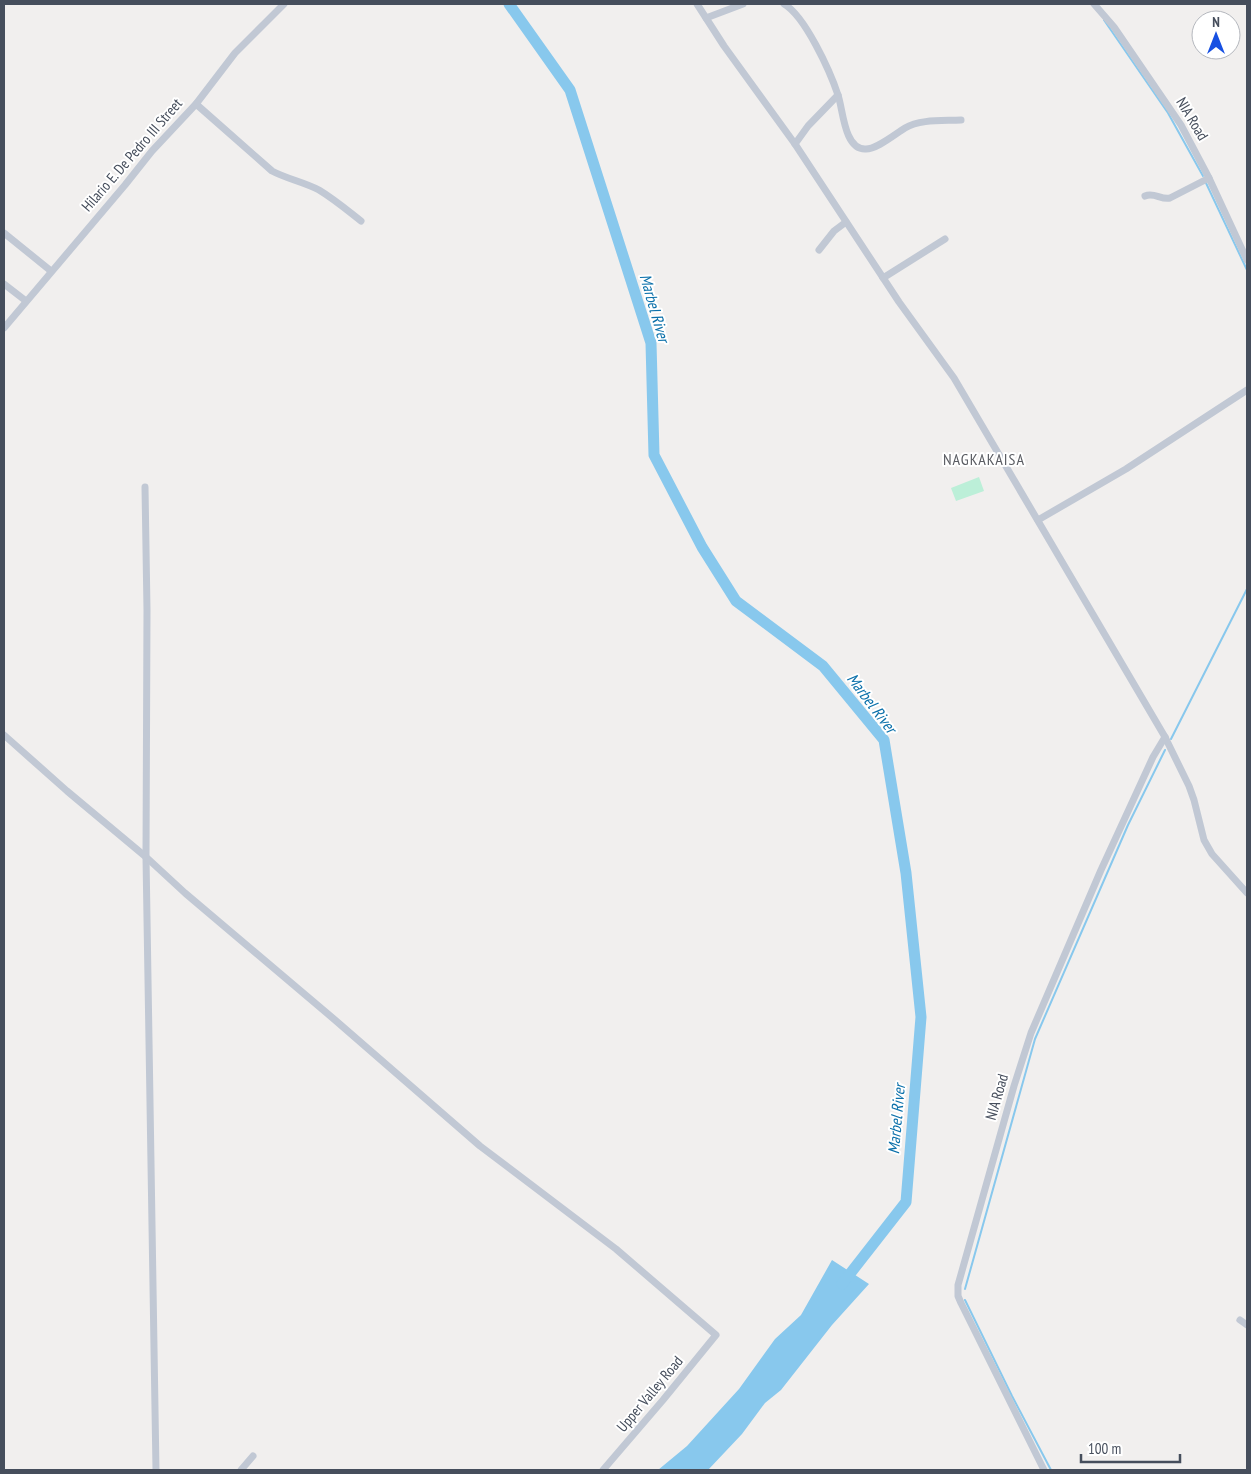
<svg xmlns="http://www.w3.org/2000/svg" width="1251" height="1474" viewBox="0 0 1251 1474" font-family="'PT Sans Narrow',sans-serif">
<rect width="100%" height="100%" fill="#f1efee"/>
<path fill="#bcefd8" d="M979,477L984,491L956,501L951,488Z"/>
<path fill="#88c8ed" d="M832,1260L869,1284L832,1325L781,1390L765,1403L742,1434L708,1470H658L687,1446L739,1389L775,1339L801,1315Z"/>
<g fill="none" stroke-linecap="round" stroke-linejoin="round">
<g stroke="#88c8ed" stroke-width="2">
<path d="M1104,20L1168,113L1203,176"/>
<path d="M1206,183L1247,270"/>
<path d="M1171,739L1247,589"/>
<path d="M965,1289L1035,1039L1128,825L1165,750"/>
<path d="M965,1300L1012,1396L1051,1470"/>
</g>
<path stroke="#88c8ed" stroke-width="11" d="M509,4L570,90L651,343L654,455L702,547L736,601L823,666L884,740L906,873L921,1017L906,1202L842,1284"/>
<g stroke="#c1c8d4" stroke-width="7">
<path d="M697,4L724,46L795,144L899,302L954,378L1165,737L1189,786L1194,800L1204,840L1212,854L1247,893"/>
<path d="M784,4C805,16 830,71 838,95C843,109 844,149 865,149C876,150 895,134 905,128C920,119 943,121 961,120"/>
<path d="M1094,4L1114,27L1181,125L1209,178L1247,260"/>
<path d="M706,18L743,4"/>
<path d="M196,104L272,171C287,179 304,182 319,190C334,199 347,210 361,221"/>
<path d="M795,144L808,126L838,95"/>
<path d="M1145,196C1154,192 1161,200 1170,198L1209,178"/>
<path d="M4,233L51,271"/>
<path d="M819,250L834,231L846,222"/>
<path d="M883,278L945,239"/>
<path d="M4,284L26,301"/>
<path d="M4,328L125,185L152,151L196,104L235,53L284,4"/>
<path d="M145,487L147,610L146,857L156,1470"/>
<path d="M1038,520L1126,469L1247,390"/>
<path d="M4,735L67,791L146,857L185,893L335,1020L480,1146L616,1249L716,1335L663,1400L603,1470"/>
<path d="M1240,1320L1247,1325"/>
<path d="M241,1470L253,1456"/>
<path d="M1044,1470L961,1303L958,1296V1285L1014,1086L1031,1033L1101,870L1153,757L1165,737"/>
</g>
</g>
<g text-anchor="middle" stroke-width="4" stroke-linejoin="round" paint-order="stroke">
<g font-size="15" fill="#464e5c" stroke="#fff">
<text transform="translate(1192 119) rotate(59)" y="5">NIA Road</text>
<text transform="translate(132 155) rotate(-49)" y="5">Hilario E. De Pedro III Street</text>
<text transform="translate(997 1097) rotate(-74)" y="5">NIA Road</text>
<text transform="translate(650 1394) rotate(-50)" y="5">Upper Valley Road</text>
</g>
<g font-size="16" font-style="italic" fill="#0b70aa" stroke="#fff">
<text transform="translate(655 308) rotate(74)" y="6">Marbel River</text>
<text transform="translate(872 703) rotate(53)" y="6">Marbel River</text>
<text transform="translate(896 1119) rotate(-85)" y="6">Marbel River</text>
</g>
<g font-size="16" letter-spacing="1" fill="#5b5d63" stroke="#fff">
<text x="984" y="465">NAGKAKAISA</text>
</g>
</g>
<rect width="1251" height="1474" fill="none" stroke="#464e5c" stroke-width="10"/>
<g transform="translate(1216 35)"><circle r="24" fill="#ffffff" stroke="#b5b8be"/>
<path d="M0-4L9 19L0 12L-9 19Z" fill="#1750e2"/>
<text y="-8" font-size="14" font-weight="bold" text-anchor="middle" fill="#464e5c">N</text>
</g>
<path d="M1081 1454v8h99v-8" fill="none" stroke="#464e5c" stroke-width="2.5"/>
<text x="1088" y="1454" font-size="15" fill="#464e5c" stroke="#ffffff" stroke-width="4" paint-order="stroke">100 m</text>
</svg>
